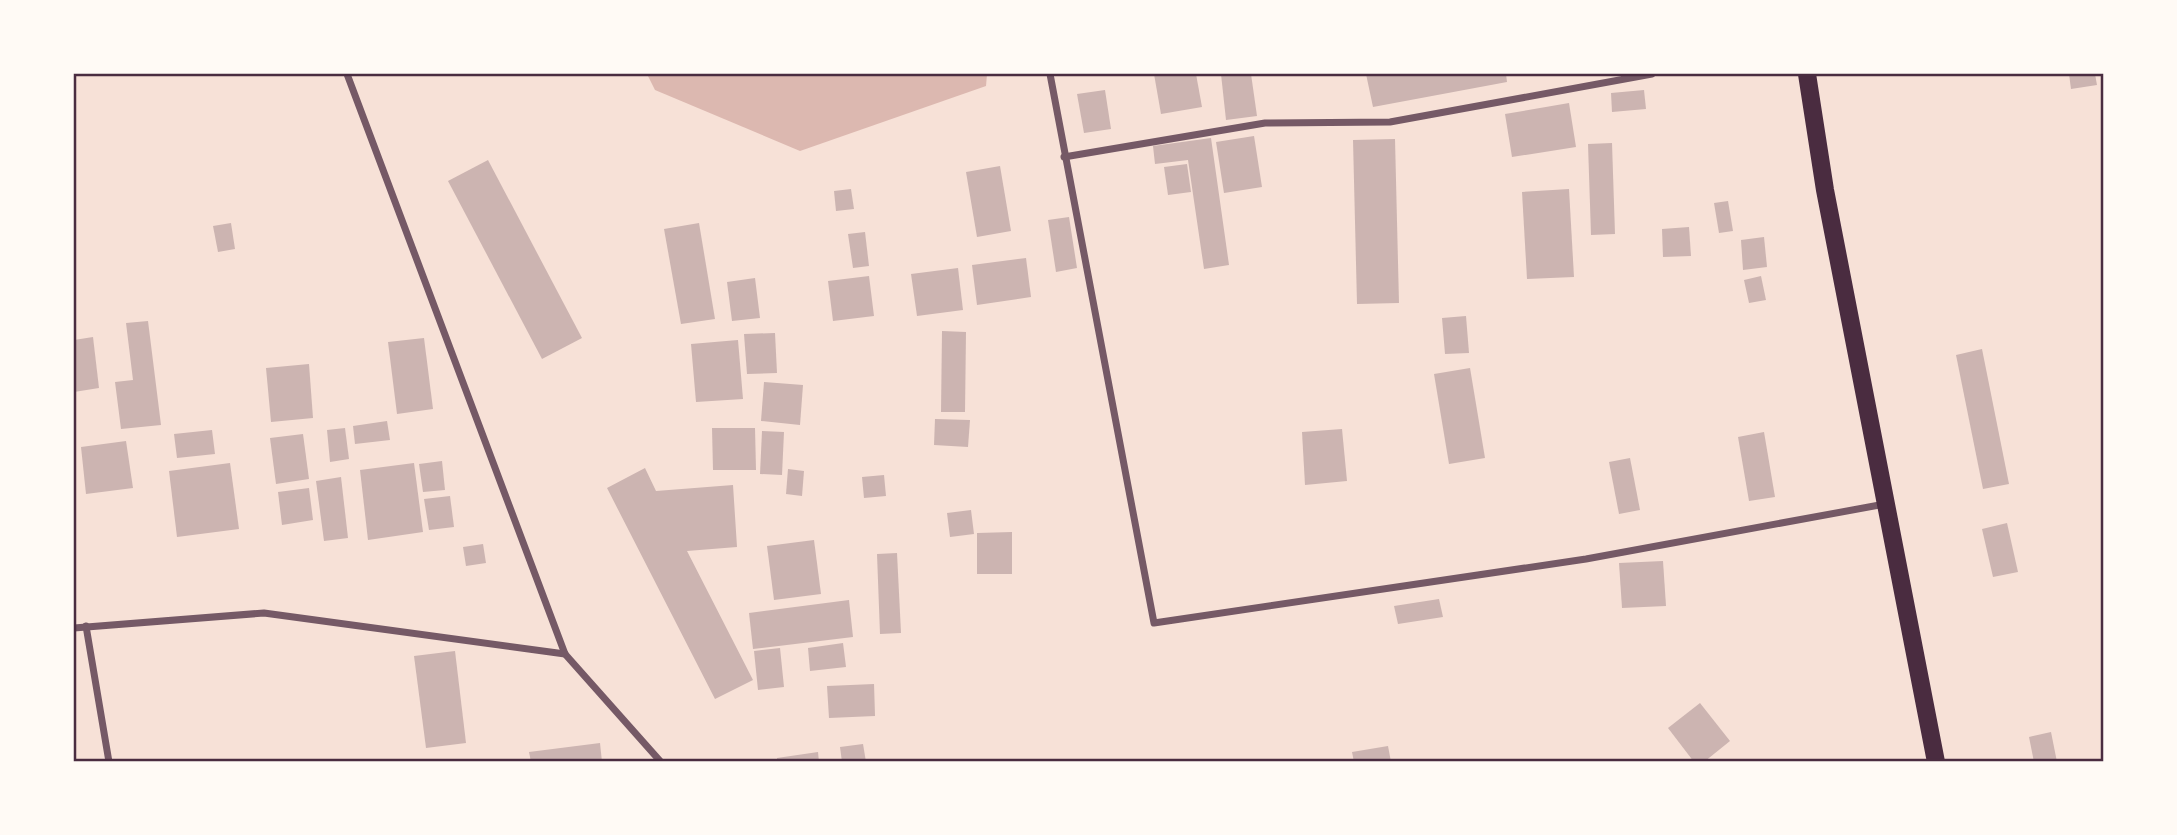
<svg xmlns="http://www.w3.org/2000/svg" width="2177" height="835" viewBox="0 0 2177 835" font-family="'Titillium Web',sans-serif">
<rect width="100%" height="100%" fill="#f7e1d7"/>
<path fill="#dcb8b0" d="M647,74H987L986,86L800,151L655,90Z"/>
<g fill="#ccb4b1">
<path d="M1154,74H1196L1202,107L1161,114Z"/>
<path d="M1221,74H1251L1257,116L1226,120Z"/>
<path d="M1366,74H1506L1507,82L1373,107Z"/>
<path d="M2069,74H2095L2097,85L2071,89Z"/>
<path d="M1105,90L1111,129L1084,133L1077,94Z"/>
<path d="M1644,90L1646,109L1612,112L1611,93Z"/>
<path d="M1569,103L1576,147L1512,157L1505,114Z"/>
<path d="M1254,136L1262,187L1224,193L1216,142Z"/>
<path d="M1211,138L1229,265L1204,269L1188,160L1155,164L1153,146Z"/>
<path d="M1395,139L1399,303L1357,304L1353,140Z"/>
<path d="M1612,143L1615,234L1591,235L1588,144Z"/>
<path d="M488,160L582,338L542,359L448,181Z"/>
<path d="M1187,164L1191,192L1168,195L1164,167Z"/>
<path d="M1000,166L1011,231L977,237L966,172Z"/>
<path d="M851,189L854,209L836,211L834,191Z"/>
<path d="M1569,189L1574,277L1527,279L1522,192Z"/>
<path d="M1728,201L1733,231L1719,233L1714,203Z"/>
<path d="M1069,217L1077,268L1056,272L1048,220Z"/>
<path d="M231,223L235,249L218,252L213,226Z"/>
<path d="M699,223L715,319L681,324L664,229Z"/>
<path d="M1689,227L1691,256L1663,257L1662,229Z"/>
<path d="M865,232L869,266L853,268L848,234Z"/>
<path d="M1764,237L1767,267L1743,270L1741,240Z"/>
<path d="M1026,258L1031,297L977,305L972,265Z"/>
<path d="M958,268L963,310L917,316L911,274Z"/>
<path d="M869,276L874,316L833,321L828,281Z"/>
<path d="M1761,276L1766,300L1749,303L1744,280Z"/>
<path d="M755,278L760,318L732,321L727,282Z"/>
<path d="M1466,316L1469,353L1445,354L1442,318Z"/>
<path d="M148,321L161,425L121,429L115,382L133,380L126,323Z"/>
<path d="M942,331L966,332L965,412H941Z"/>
<path d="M775,333L777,373L747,374L744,334Z"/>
<path d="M93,337L99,388L74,392V340Z"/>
<path d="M424,338L433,409L397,414L388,342Z"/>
<path d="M738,340L743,399L696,402L691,344Z"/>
<path d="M1982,349L2009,484L1983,489L1956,355Z"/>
<path d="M309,364L313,418L271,422L266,368Z"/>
<path d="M1470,368L1485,458L1449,464L1434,374Z"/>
<path d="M764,382L803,385L800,425L761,421Z"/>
<path d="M935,419L970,420L968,447L934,445Z"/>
<path d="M387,421L390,440L355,444L353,426Z"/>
<path d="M345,428L349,459L330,462L327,430Z"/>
<path d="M712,428H755L756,470H713Z"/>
<path d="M1342,429L1347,481L1305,485L1302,432Z"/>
<path d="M212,430L215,454L177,458L174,434Z"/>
<path d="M762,431L784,432L782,475L760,474Z"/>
<path d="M1764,432L1775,497L1749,501L1738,437Z"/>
<path d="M303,434L309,479L276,484L270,438Z"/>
<path d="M126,441L133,488L86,494L81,447Z"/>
<path d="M1630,458L1640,510L1619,514L1609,462Z"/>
<path d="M442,461L445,490L423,492L419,464Z"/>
<path d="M230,463L239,529L177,537L169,471Z"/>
<path d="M414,463L423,532L368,540L360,470Z"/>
<path d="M645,468L656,491L733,485L737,547L687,551L753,680L715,699L607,488Z"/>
<path d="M788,469L804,471L802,496L786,494Z"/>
<path d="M884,475L886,496L864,498L862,477Z"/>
<path d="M341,477L348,538L324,541L316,481Z"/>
<path d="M309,488L313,520L282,525L278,492Z"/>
<path d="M450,496L454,527L429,530L424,499Z"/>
<path d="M971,510L974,534L950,537L947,513Z"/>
<path d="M2007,523L2018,572L1993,577L1982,529Z"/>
<path d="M1012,532V574H977V533Z"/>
<path d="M814,540L821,594L774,600L767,546Z"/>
<path d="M483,544L486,563L466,566L463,547Z"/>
<path d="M897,553L901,633L880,634L877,554Z"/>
<path d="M1663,561L1666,606L1622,608L1619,563Z"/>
<path d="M1439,599L1443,617L1398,624L1394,606Z"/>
<path d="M849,600L853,637L753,649L749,613Z"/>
<path d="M843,643L846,667L810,671L808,648Z"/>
<path d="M780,648L784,687L758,690L754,651Z"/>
<path d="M455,651L466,743L426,748L414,656Z"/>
<path d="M874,684L875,716L829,718L827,686Z"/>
<path d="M1700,703L1730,741L1704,762H1694L1668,728Z"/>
<path d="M2051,732L2057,762H2034L2029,737Z"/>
<path d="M600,743L602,762H531L529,752Z"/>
<path d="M863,744L866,762H842L840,747Z"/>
<path d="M1388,746L1391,762H1354L1352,752Z"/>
<path d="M818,752L819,762H777V758Z"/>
</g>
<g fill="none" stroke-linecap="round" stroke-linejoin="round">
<g stroke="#755966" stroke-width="7">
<path d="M347,74L565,654L661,762"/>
<path d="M1050,74L1154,623L1586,559L1885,504"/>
<path d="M1064,157L1265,123L1390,122L1652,74"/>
<path d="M86,626L109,762"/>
<path d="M74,628L264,613L565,654"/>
</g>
<path stroke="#4a2c40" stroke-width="18" d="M1807,74L1825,190L1936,762"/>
</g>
<rect width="2177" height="835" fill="none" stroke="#fffaf5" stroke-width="150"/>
<rect x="75" y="75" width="2027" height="685" fill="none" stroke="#4a2c40" stroke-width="2.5"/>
</svg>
